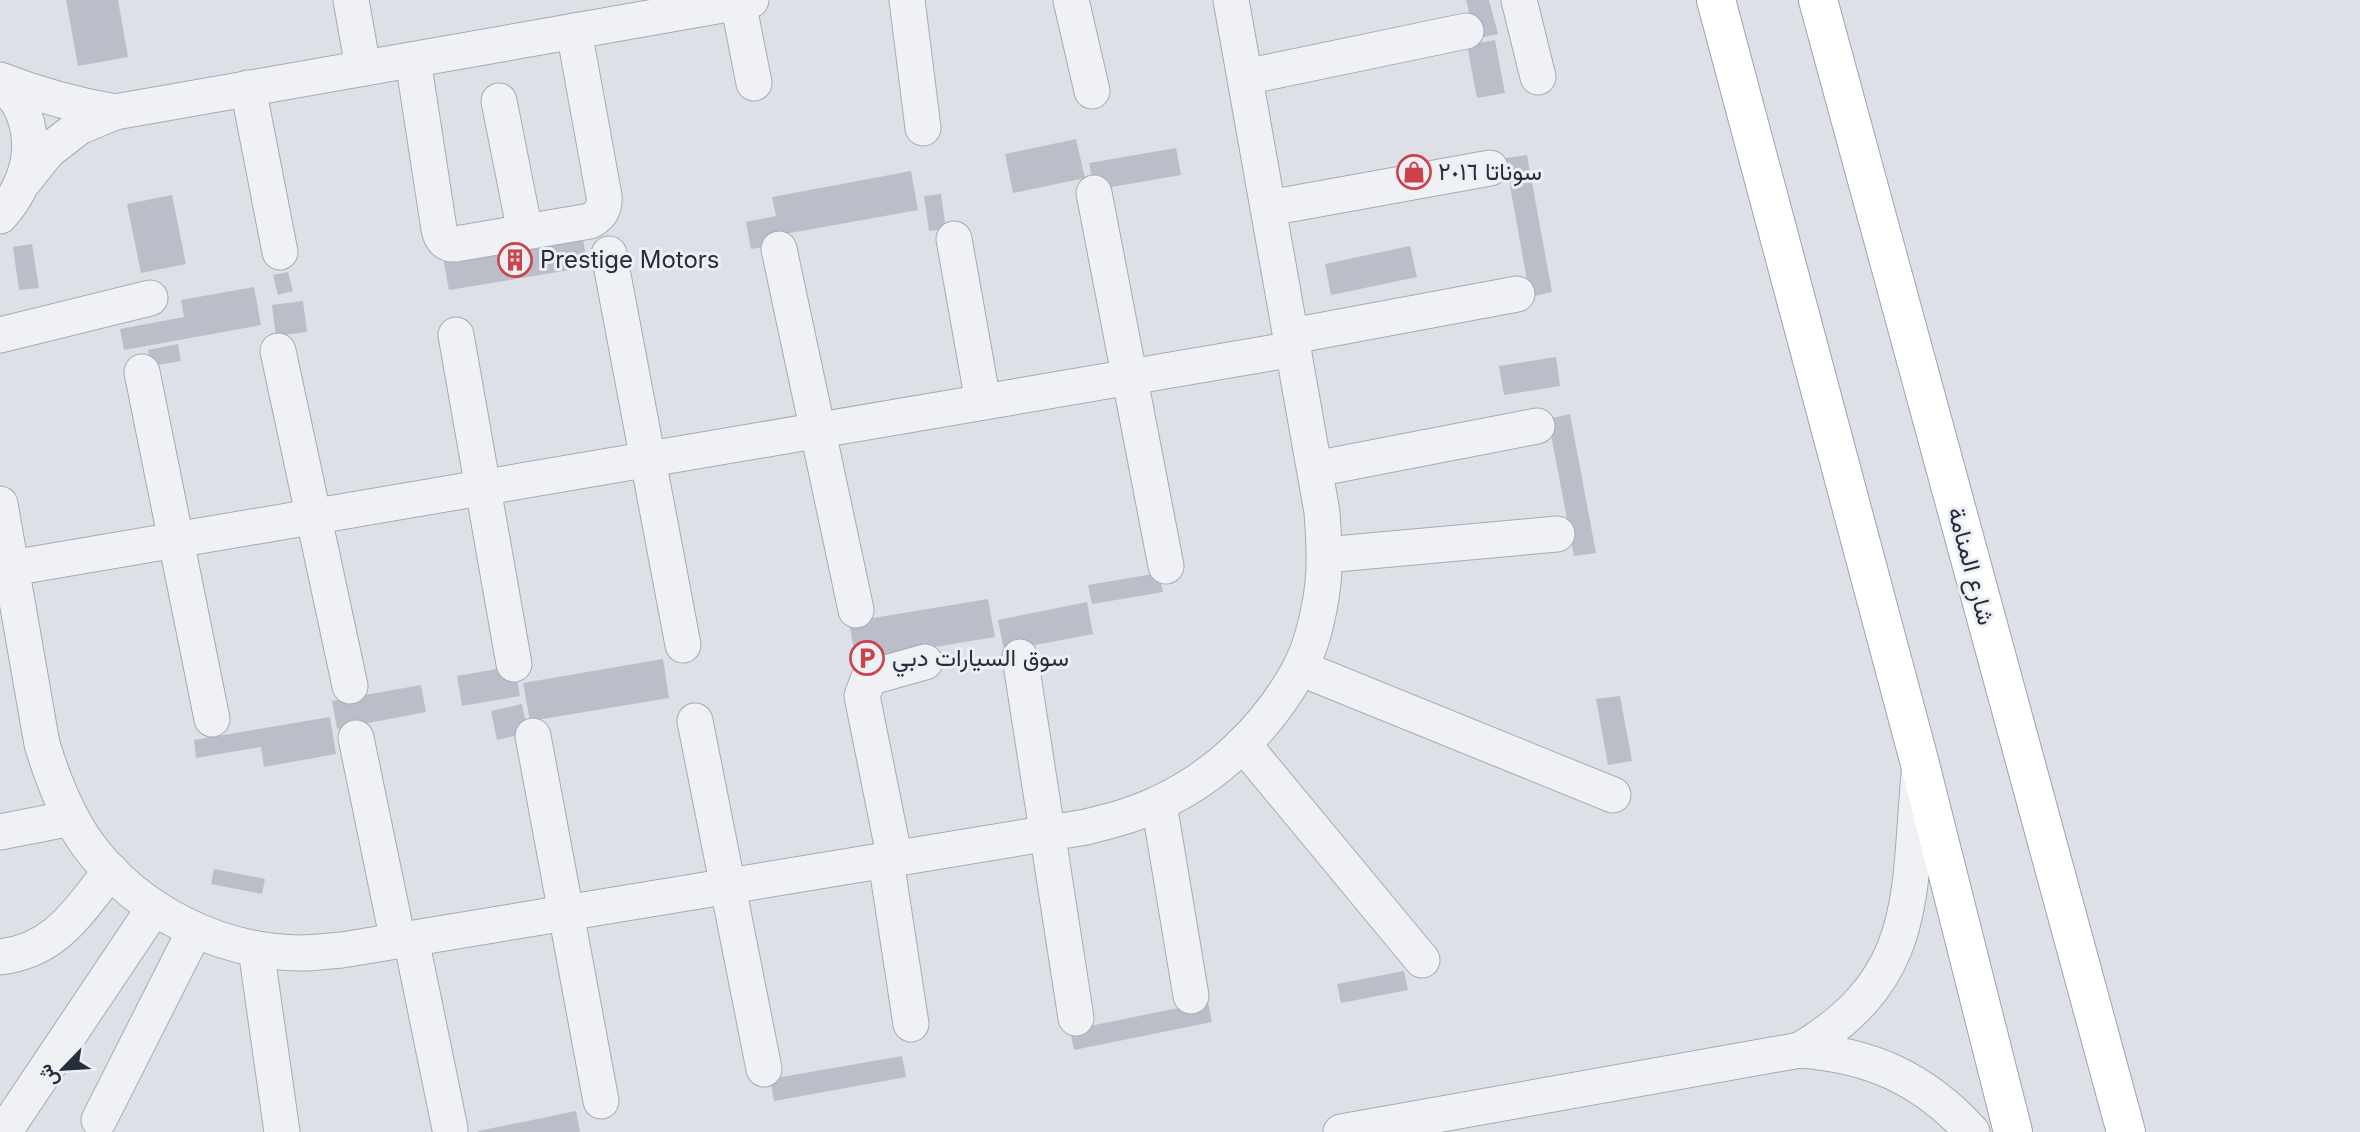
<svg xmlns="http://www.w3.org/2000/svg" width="2360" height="1132" viewBox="0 0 2360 1132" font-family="Inter,Vazirmatn,sans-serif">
<rect width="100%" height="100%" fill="#dde0e6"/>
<g fill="#babec9">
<path d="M66,0H118L128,57L78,66Z"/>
<path d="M1466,0H1489L1498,34L1476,39Z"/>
<path d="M1495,40L1505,93L1477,98L1467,45Z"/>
<path d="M1076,139L1085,178L1013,193L1005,154Z"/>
<path d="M1176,148L1181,175L1094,190L1089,163Z"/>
<path d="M1527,155L1552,292L1530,297L1505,158Z"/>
<path d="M911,171L918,210L779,235L781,244L751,249L746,222L776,216L772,197Z"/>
<path d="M941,194L946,229L929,231L924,196Z"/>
<path d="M172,195L186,264L141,273L127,204Z"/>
<path d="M581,229L588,267L449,290L442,252Z"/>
<path d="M32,244L39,288L19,290L13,247Z"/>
<path d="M1410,246L1417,277L1331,295L1325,264Z"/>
<path d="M288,272L293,291L278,295L273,275Z"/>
<path d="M254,287L261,325L124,350L120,329L184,317L181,300Z"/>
<path d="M303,301L307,332L276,336L272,305Z"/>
<path d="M178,344L181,361L151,366L148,350Z"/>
<path d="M1556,357L1560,386L1504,395L1499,366Z"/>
<path d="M1570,414L1596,553L1574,556L1548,419Z"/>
<path d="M1159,573L1163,592L1092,604L1088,585Z"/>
<path d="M988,599L995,637L856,660L849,622Z"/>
<path d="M1087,602L1093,634L1004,651L998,620Z"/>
<path d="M663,659L669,698L530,721L523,683Z"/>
<path d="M515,666L520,696L462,706L457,676Z"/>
<path d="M421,685L426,712L337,729L332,701Z"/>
<path d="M1620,696L1632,761L1608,765L1596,699Z"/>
<path d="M522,704L528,733L497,740L491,711Z"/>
<path d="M330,717L336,754L264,767L261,747L196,758L194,740Z"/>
<path d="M214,869L265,879L262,894L211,884Z"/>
<path d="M1404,971L1408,990L1341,1003L1337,984Z"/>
<path d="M1208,1002L1212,1022L1074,1050L1070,1030Z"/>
<path d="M902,1056L906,1077L774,1101L770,1079Z"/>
<path d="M576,1111L580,1132H478V1131Z"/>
</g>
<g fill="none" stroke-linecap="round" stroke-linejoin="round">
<g stroke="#a6aab3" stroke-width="37">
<g id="minor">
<path d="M351,0L363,68"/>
<path d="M907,0L923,128"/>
<path d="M1071,0L1092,91"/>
<path d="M1519,0L1538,77"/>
<path d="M738,2L754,83"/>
<path d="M413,60L439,229C441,239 446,245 456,244L590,221C601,215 605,208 604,196L574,31"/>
<path d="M1245,77L1466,31"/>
<path d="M0,80C38,95 75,105 115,112"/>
<path d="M0,81C6,88 13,95 18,102C40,141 29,184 0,216"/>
<path d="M248,88L280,252"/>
<path d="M499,101L525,232"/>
<path d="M24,181L48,151L79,127L115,112L751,0"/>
<path d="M1094,193L1166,566"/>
<path d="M1269,208L1490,168"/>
<path d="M954,239L983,402"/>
<path d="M779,249L856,610"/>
<path d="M609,254L683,645"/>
<path d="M0,335L150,298"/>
<path d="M456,335L514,664"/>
<path d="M1292,336L1517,294"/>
<path d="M278,351L350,686"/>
<path d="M142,372L212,719"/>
<path d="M1315,469L1537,426"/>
<path d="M0,504L42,744C53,780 66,814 88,845C137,911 218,952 300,953C314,953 328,951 342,950L1086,827C1110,821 1134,815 1157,804C1217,777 1268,727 1299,670C1311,648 1317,622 1321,598C1326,569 1324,541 1322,512L1231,0"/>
<path d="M1325,555L1557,534"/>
<path d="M12,568L1294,349"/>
<path d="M1020,657L1076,1018"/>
<path d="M1300,668L1613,795"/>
<path d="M695,721L764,1069"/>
<path d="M533,736L601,1101"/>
<path d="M356,738L398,941"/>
<path d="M1243,744L1422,960"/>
<path d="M1159,804L1191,996"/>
<path d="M0,832L71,818"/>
<path d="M895,860L862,696L868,680L875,676L925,662"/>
<path d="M886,861L911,1024"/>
<path d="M411,939L450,1129"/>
<path d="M256,949L282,1132"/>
<path d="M0,957C57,950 77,912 111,871"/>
<path d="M1800,1050C1920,978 1908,898 1919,774"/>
<path d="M99,1120L195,930"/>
<path d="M4,1132L154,908"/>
<path d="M1341,1132L1800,1050C1871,1055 1924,1079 1972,1132"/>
</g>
</g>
<g stroke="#9ca3b2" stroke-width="40">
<g id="major">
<path d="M1716,0L1920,764L2013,1132"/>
<path d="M1818,0L2126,1132"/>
</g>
</g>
<use href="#minor" stroke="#eff1f5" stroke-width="35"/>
<use href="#major" stroke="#fff" stroke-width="38"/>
</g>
<defs>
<g id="shop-ring" transform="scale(1.75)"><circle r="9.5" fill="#eceff4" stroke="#cc414a" stroke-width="1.5"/><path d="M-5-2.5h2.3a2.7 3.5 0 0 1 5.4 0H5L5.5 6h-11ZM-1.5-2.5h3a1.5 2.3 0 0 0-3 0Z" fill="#cc414a"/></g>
<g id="building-ring" transform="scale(1.75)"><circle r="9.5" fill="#eceff4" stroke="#cc414a" stroke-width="1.5"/><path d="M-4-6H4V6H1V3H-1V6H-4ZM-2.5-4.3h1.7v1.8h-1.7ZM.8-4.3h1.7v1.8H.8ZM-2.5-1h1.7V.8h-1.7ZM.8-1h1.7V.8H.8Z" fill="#cc414a"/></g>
<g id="parking-ring" transform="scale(1.75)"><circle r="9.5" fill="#eceff4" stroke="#cc414a" stroke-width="1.5"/><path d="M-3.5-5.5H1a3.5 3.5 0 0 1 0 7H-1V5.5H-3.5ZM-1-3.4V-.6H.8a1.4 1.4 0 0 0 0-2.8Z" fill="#cc414a"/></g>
</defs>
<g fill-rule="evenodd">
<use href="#shop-ring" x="1414" y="172"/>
<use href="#building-ring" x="515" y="260"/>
<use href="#parking-ring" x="867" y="658"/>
</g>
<g text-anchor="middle" stroke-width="6" stroke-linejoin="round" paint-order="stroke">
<g font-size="24" fill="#262d3d" stroke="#eceff4" text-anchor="start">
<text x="1438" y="180">سوناتا ٢٠١٦</text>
<text x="540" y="268">Prestige Motors</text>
<text x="892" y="666">سوق السيارات دبي</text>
</g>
<g font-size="24" fill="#262d3d" stroke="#eceff4">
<text transform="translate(1971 566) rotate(75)" y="8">شارع المنامة</text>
</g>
</g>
<g transform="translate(63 1069) rotate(245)" stroke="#eceff4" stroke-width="5" paint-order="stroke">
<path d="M0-5L12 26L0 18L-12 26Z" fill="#262d3d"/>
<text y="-10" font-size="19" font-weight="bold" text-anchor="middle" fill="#262d3d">ش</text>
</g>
</svg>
